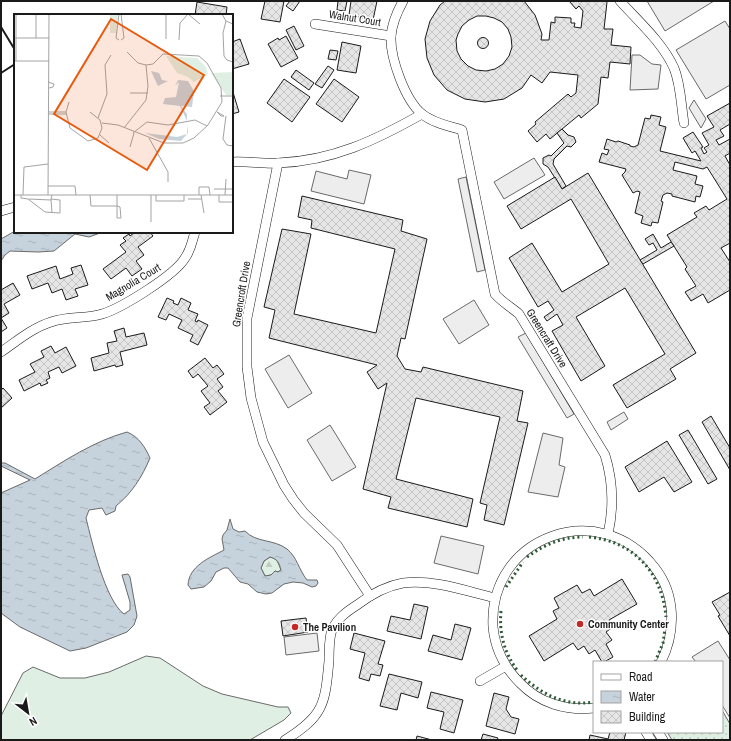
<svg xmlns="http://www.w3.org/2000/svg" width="731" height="741" viewBox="0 0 731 741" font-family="'Archivo Narrow',sans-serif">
<defs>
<pattern id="forest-firs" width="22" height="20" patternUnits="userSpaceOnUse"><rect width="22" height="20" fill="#e0efe3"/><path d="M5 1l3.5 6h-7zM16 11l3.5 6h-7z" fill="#c0ccc2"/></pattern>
<pattern id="park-dots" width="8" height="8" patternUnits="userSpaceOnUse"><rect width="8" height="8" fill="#e0efe3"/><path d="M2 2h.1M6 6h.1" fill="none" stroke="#c0ccc2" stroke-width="1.8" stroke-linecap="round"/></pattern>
<pattern id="water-ripples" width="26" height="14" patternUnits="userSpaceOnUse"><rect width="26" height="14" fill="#c6d2dc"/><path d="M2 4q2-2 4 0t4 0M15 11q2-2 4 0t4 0" fill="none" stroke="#aab4bc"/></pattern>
<pattern id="building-cross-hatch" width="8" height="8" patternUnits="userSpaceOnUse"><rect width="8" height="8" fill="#e6e6e6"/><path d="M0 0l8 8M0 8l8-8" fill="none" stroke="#c5c5c5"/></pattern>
</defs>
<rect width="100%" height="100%" fill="#fff"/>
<path fill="#e0efe3" stroke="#6a6a6a" d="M146,656L160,658L203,686L222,694L278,707H288L291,713L284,720L250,740H1V716L23,673L33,667L60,678H85L109,672Z"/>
<path fill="url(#forest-firs)" stroke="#6a6a6a" d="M270,557C278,559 278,563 281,570L278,572L275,571L271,575L265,576L261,568L264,561Z"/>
<path fill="url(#park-dots)" stroke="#6a6a6a" d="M722,710L730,724V740H672L667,732H722Z"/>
<g fill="#ededed" stroke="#6a6a6a">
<path d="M647,1H714L665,31Z"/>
<path d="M725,21L730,29V85L706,99L676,50Z"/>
<path d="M632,55H640L652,64L661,65L658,89L630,90Z"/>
<path d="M694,100L706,119L701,128L689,108Z"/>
<path d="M534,158L545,175L504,199L494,182Z"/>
<path d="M349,170L371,175L364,204L311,191L316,171L347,179Z"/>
<path d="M466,177L485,270L477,272L458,179Z"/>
<path d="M474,300L489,325L459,344L443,319Z"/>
<path d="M526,333L574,414L567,418L518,337Z"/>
<path d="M289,355L312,393L288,408L265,369Z"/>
<path d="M624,412L628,419L611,430L607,422Z"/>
<path d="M330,425L356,467L332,481L307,440Z"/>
<path d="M543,433L563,438L559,465L565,467L558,497L528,492Z"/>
<path d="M441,536L484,546L478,574L434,563Z"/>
<path d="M317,633L319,651L286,655L284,637Z"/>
<path d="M718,641L730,660V718L722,705V662H696L692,657Z"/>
</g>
<g fill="url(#water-ripples)" stroke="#6a6a6a" fill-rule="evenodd">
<path d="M15,231V232H103L89,237L75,234L54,251L38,252L10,251L5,255L1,261V239Z"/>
<path d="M127,432C139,437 145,447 150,458C142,477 132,493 116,506L115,511L106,515L102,508L89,510L86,518C92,542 105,600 124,614L130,610V602L122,575L128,574L130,577L137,616L134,625L127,632L86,648L70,651L20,627L1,613V493L30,480L1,466V463H5L35,479C64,461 94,441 127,432Z"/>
<path d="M230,519L233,529L239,532L245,531C256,543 274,539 287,549C297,557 299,570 307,580H317L318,583L316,586L312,587L303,583L293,582L284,584L272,593L266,594L257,592L248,584L240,582L228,568H224L216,572L211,581L204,587L191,589L188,585C189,566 209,558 224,550L222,539L223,535L227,530ZM270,557C278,559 279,563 281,570L278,572L275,571L271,575L265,576L261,568L264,561Z"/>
</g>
<g fill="url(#building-cross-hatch)" stroke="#1a1a1a" fill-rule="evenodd">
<path d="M265,1H284L280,22L261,19Z"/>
<path d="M290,1H300L293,11L286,6Z"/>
<path d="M338,1H347L345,11L337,10Z"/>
<path d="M351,1H377L373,20L349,15Z"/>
<path d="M445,1H524L535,15L542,34L541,40H549L551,22L555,23V17L571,18V23H575L574,27L581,28L583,11L579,6L576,9L569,1H606L607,2L604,29H613L611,45L631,47L630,64L610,62L608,78L601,77L598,104L581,118L579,115L550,139L546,134L537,142L528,131L536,124L535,122L568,94L571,97L576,93L578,75L550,72L542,83L531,75L522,88L504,99L485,102L465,99L447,90L434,75L427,58L425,39L430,21L440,5ZM477,16H486L494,18L502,22L508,29L511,37L512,47L509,56L503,64L495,69L486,71L476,70L468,66L461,59L457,51L456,40L458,34L462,26L469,20Z"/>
<path d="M197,2L227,7L226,15H195Z"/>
<path d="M294,26L304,46L296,50L286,30Z"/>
<path d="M286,36L298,58L281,67L268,44L278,38L279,40Z"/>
<circle cx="483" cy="43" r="5.5"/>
<path d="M240,39L249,64L232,69V42Z"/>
<path d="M342,42L361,46L356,73L337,70Z"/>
<path d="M330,50L338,51L336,60L328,59Z"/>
<path d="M328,66L334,70L322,88L315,84Z"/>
<path d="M296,70L314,83L309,90L291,77Z"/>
<path d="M284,79L310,97L292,122L267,103Z"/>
<path d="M334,79L359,97L342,122L316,104Z"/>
<path d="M232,89L239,112L232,114Z"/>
<path d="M730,103V124L720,130L724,136L716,140L719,145L730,139V153L725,156L730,165V243L721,248L730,262V290L708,303L703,294L691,301L685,292L696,286L685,269L687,267L667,235L697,217L694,213L706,206L709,210L727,199L707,167L703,169L675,162L673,170L697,176L695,184L703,186L700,197L696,196L695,202L672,196V194L667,193L663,195L661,201L663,202L658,223L652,222L651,226L641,223L643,216L635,213L640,192L637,191L633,193L622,175L625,172L626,169L599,162L602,153L607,155L609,150L604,149L607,139L616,142L618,141L630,145V146L634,147L638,145L645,118L650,119L651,115L661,117L659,125L666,127L660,151L701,161L695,151L692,153L683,138L693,132L703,147L701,148L704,154L707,152L704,148L709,145L702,133L714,127L707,116Z"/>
<path d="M562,129L568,135L574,137L576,142L571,147L567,146L554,159L553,164L566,186L562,189L548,167L543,164V158L549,155L551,156L564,143L557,133Z"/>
<path d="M588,173L696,353L670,369L676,379L627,408L613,385L665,354L625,288L576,317L605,366L581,381L552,331L563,325L557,314L547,321L544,317L554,310L548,301L538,307L509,258L532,243L562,292L609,264L571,199L521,229L507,206L555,177L562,189Z"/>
<path d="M302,196L403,220L401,231L427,239L405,339L401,338L397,356L405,369L421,372L423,367L523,391L517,421L528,423L504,525L484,520L487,505L480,503L500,417L416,398L396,479L473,499L467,527L388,508L391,497L363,489L387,383L378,389L367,372L377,365L269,338L275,310L264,307L282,229L311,234L294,314L376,333L395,249L311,228L312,220L298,217Z"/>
<path d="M135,232H150L153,236L138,247L144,255L136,261L142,269L132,276L126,268L111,279L103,269L126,252L120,245L126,241L123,238L129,234L130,236Z"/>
<path d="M653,234L661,248L671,242L674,246L643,264L640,260L657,250L653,243L649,245L645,239Z"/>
<path d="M81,265L88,285L75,289L78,296L66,300L62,289L52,293L48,283L32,289L27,276L56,266L60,279L73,274L71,268Z"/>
<path d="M13,283L20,295L4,304L9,313L1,318L7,328L1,332V290Z"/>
<path d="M167,298L174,301L173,303L178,305L181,298L191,303L188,310L198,314L195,321L197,322L198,320L208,325L198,345L190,341L193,335L178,328L182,320L169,314L166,320L158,317Z"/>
<path d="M124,328L126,337L144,333L147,345L120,352L123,365L116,367L115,365L94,371L91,358L109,353L107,343L117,341L114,331Z"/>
<path d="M51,346L55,353L66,347L76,366L62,373L59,367L48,372L50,378L46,380L48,383L41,386L40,383L24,391L19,380L35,372L30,364L44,357L41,351Z"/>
<path d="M205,358L213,368L217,365L224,374L217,379L223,387L218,391L227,402L210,415L204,407L210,403L201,391L208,386L198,374L193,378L188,371Z"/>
<path d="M3,388L12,398L1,408V390Z"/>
<path d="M711,416L730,448V470L702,422Z"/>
<path d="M688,430L717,479L708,484L679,435Z"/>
<path d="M667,441L692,482L674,492L664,477L639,492L625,467Z"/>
<path d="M622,579L637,604L609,620L613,627L606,632L612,640L606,644L613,657L604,662H602L595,650L589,654L584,646L578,650L573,643L544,661L529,636L557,619L553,611L559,608L554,598L577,585L582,593L590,589L594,596Z"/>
<path d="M730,592V636L718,616L720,615L712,602Z"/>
<path d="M414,604L428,607L421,639L387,631L391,616L410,620Z"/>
<path d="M306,618L308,632L283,636L281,621Z"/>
<path d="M455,624L471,628L462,660L428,651L433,635L451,640Z"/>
<path d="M354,633L385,641L378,664L383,665L380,676L371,674L369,681L359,678L365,653L350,649Z"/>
<path d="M389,674L422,682L418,698L401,693L397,710L380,706Z"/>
<path d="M431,692L463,700L454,733L440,729L444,712L427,708Z"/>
<path d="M494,693L509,697L506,709L511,717L519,719L515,734L486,726Z"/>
<path d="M610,732H626L624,740H589L590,735L608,739Z"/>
<path d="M483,734L498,738L497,740H481Z"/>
<path d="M417,736L432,740H416Z"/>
</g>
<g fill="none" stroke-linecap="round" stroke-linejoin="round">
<g stroke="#1a1a1a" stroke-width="10">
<g id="street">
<path d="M403,1C397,12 392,23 391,36C390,58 405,100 422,114C433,123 449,126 462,130L495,294C502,302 511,307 519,314L605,455C613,481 614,507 608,534"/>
<path d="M620,1C639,22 662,42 674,68C681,85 681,106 684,123"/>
<path d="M315,24L391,36"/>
<path d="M232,162C247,161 263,164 278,163C333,161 376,140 422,114"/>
<path d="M278,163L247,318V367L251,398L263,442L284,485L293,499L304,513L337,545L370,596"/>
<path d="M1,211L15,207"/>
<path d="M1,352C17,341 32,328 51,322C67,316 86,319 102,314C122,308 175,275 185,258C191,250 192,241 195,232"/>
<path d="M480,681L506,666"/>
<path d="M594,708C566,711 539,703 520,683C505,668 495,648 493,627C488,536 600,496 655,568C676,595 676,632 661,662"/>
<path d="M646,732L651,740"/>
<path d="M658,732L663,740"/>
<path d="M285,740C324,716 325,704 329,661C329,652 329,642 331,633C335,620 346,612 357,605C370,595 386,586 403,583C433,579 466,591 495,598"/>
</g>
</g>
<use href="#street" stroke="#fff" stroke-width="9"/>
<g stroke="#2b5a34" stroke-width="3" stroke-dasharray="2 3" stroke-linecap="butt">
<path d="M589,537C633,541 662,572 666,617"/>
<path d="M527,557C544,545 561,537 583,537"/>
<path d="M506,587L523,562"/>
<path d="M501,611C499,633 504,652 517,670"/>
<path d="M655,662L663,643L666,621"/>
<path d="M521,675C541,694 566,707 594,702"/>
</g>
<g stroke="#1a1a1a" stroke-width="2">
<path d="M1,27L15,50"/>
<path d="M1,73L15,64"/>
</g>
</g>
<g fill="#c62828" stroke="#fff" stroke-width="1.5">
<circle cx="580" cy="624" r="4"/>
<circle cx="295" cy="627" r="4"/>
</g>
<g text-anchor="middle" stroke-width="3" stroke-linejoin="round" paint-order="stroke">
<g font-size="11" fill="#1a1a1a" stroke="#fff">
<text transform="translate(355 18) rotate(9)" y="4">Walnut Court</text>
<text transform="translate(133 282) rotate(-31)" y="4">Magnolia Court</text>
<text transform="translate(241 294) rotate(-81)" y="4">Greencroft Drive</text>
<text transform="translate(547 338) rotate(58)" y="4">Greencraft Drive</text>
</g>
<g font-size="11" font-weight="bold" fill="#1a1a1a" stroke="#fff" text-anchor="start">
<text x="588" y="628">Community Center</text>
<text x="303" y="631">The Pavilion</text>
</g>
</g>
<g transform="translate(14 14)">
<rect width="219" height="219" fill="#fff"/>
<path d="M152,42L183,44L192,53L194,60L180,68L174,63L163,59ZM219,58V81H212L197,59Z" fill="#e0efe3"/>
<path d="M96,1H104L102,19H96Z" fill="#e0efe3"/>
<path d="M137,57L145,59L148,66L154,67L144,72ZM164,66L174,67L180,77L178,93L167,92L173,100V107L166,92L149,90L151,84L162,83L165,68L161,72ZM173,110L174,119L167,127L145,125L131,119L163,123L173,120Z" fill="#c6d2dc"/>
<path fill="none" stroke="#a3a3a3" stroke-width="1" d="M2,0V47M105,0L102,24L105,26M107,0L110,24L107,26M174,0L186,10M208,0L212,7L219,10M212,7L209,19L210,42L213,46L219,48M0,24H35M22,24V0M152,25V0M165,26L166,9L174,0M0,47H35M34,68L40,70L39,73L35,74M116,79H134M206,82H219M55,88L52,98L56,114L74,127L84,124L88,114L86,106L76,98M35,98H52M203,98L205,99L210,102H207ZM35,100H52M212,102L209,125L213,131L219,132M84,104L93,80L91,51L97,41M88,109L104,111L150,129H169L180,124L194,111L208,88L207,74L193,49L185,42L149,40L139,50L132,51L124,49L113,38M110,114L132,86L134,72L132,51M119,119L133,108L154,111L181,106L193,112M86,121L95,129M135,124L154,158V168M116,133L120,119M34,172H61L62,181M200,175H219M0,181H219M7,181V184L14,185L31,198L46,199V186L37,185L38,181M9,181L10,153L34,150M34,181L35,0M76,181L77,192H103L106,193L107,204H103V181M137,181V208M142,181V187H170V181M185,181V173H195L196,181M187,181L190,199M205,181V188H219M211,181L212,165M15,185L37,186M37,185L38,199M174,185H187"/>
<path fill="#e8590c" fill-opacity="0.15" stroke="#e8590c" stroke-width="2" d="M97,5L190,61L133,156L40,100Z"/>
<rect width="219" height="219" fill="none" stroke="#1a1a1a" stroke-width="2"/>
</g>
<rect width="731" height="741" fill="none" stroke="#1a1a1a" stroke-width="4"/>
<rect x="593" y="661" width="130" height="72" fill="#ffffff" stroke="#a3a3a3"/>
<rect x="601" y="674" width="20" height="6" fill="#ffffff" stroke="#a3a3a3"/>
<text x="629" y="681" font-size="12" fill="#1a1a1a">Road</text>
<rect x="601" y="691" width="20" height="12" fill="url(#water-ripples)" stroke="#a3a3a3"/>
<text x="629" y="701" font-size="12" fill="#1a1a1a">Water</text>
<rect x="601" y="711" width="20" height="12" fill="url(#building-cross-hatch)" stroke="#a3a3a3"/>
<text x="629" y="721" font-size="12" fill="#1a1a1a">Building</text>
<g transform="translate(28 713) rotate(149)" stroke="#ffffff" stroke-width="3" paint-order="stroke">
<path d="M0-3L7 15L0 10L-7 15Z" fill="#1a1a1a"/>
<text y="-6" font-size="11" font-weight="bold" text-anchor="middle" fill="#1a1a1a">N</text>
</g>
</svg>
